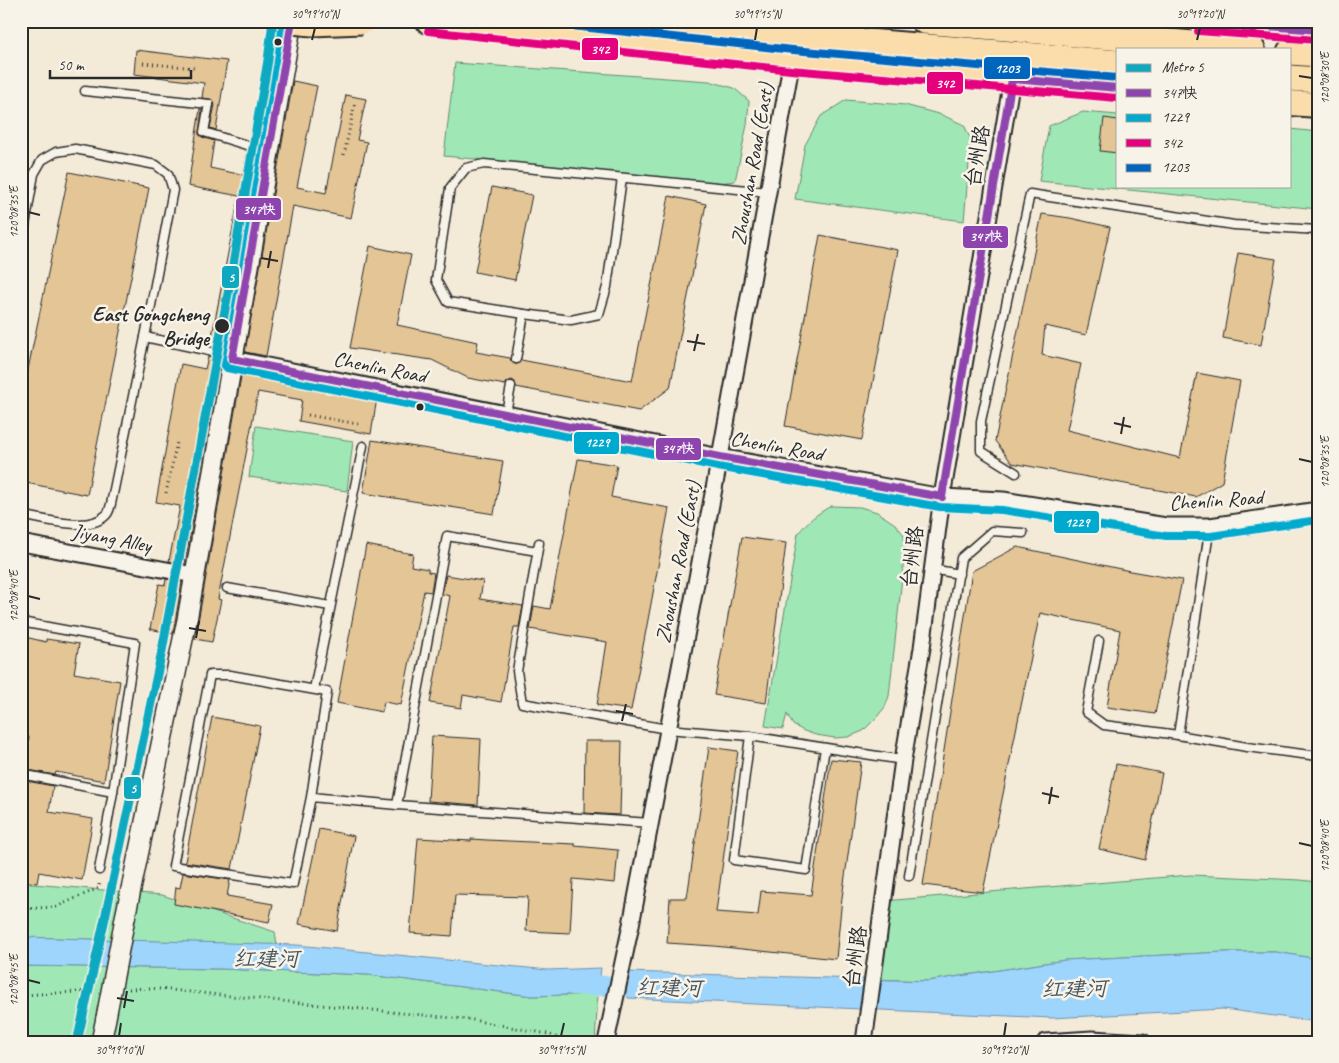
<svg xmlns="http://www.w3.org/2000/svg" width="1339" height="1063" viewBox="0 0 1339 1063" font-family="Caveat,'LXGW WenKai TC',sans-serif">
<rect width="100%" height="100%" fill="#f3ead8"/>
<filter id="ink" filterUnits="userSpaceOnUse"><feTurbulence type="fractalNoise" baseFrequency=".02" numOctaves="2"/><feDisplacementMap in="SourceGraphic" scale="10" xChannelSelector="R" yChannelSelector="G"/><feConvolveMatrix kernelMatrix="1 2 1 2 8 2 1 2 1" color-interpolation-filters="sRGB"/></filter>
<g filter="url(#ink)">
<g fill="#9fe8b6" stroke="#658a70">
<path d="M455,63L709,81L734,88L749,101L747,125L735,181L719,183L444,156Z"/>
<path d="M846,100L905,105L942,115L964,125L971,140L964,221L795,199L805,145L821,116Z"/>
<path d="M1083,112L1118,115V186H1290V129L1318,132V209L1039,181L1049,126Z"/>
<path d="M256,426L353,441L347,491L249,477Z"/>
<path d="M831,506L860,507L877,512L895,524L904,535L905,550L889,696L885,707L876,718L863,731L848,737L835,738L816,735L804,731L793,725L787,714L783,729L765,726L798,534C807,521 817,514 831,506Z"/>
<path d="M1190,875L1300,880L1318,882V959L1276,952H1225L1065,960L928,981L873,979L884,901Z"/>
<path d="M21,883L162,895L275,932L277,945L21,937Z"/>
<path d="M21,966L221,969L369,975L532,996L598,994L595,1042H21Z"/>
<path d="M635,1037L777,1042H627Z"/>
</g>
<g fill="#9ed5fd" stroke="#7091a9">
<path d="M21,937L297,945L548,970L601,968L598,994L532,996L369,975L221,969L21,966Z"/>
<path d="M1225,952H1276L1318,959V1022L1223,1009L1051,1018L628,998L627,972L928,981L1065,960Z"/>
</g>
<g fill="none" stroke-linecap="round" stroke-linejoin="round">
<path stroke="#9ed5fd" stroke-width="20" d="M572,985L655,987"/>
</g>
<g fill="#e3c596" stroke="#2b2b2b">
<path d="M136,50L227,61L216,130L210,128L215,105L214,102L210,99L202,98L204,83L134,74Z"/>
<path d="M261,75L271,77L259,143L249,140Z"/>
<path d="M293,81L317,86L297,187L326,193L346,95L366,99L357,140L367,142L351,218L293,206L266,356L245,352Z"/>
<path d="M200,109H202L199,134L202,137L214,141L210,168L243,175L247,151L257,154L223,350L210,346L239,196L188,186Z"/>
<path d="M1104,118L1118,120V153L1100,151Z"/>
<path d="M69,172L149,188L87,495L21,482V403Z"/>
<path d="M492,187L532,195L515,280L475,272Z"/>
<path d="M669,196L706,204L670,388L639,411L516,387L515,382L512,380L507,382L505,385L468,378L432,360L350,348L370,246L411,255L397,325L478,342L476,352L510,358L511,361L515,364H518L521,360L632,381Z"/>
<path d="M1042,214L1070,218L1110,227L1086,335L1045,326L1042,355L1081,364L1067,430L1180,458L1197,373L1240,381L1222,482L1196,497L1012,463L995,441Z"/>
<path d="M820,235L898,250L862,440L785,426Z"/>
<path d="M1238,253L1276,259L1261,345L1223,338Z"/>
<path d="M208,357L221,361L185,564L169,561L180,506L156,502L181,364L205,369Z"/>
<path d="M242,371L262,375V377L377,398L371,434L299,421L302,400L258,392L218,599L221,600L212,642L195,639Z"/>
<path d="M372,440L503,461L494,514L363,493Z"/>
<path d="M578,459L617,465L611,497L669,508L631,710L597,705L607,642L530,629L534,606L550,609Z"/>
<path d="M742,537L786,543L766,703L714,695Z"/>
<path d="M366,545L413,554L411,566L428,569V572L434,573L431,592L424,591L401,705L384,702L382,712L337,703Z"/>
<path d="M1017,547L1130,571L1182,580L1155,714L1107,707L1120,630L1040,613L983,892L923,885L972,571Z"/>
<path d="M446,575L483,581L480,599L523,606L519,627H514L501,702L463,695L461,708L430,703L450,596L442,594Z"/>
<path d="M166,579L182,582L173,634L150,629L159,584L165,585Z"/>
<path d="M21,636L46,642V639L79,644L74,673L120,681L104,781L56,772L55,775L23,769L29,737L21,736Z"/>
<path d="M212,717L260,726L232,869L185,862Z"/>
<path d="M432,736L481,739L478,805L428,801Z"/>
<path d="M585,741H622L620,815L584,813Z"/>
<path d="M709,747L738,751L716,912L758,915L761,891L811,895L831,759L861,762L842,898L836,959L714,946L667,943L670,898H687Z"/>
<path d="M1116,764L1162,773L1145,860L1099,849Z"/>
<path d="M21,780L53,786L49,812L93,819L82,880L39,872L37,883L21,881Z"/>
<path d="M319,829L354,836L337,931L299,924Z"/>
<path d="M418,838L471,841V839L487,840L575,844V846L618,850L615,883L573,879L570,933L526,931L528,897L455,895L452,936L410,933Z"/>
<path d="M183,873L230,880L227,896L273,904L269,922L174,904L176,887L180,888Z"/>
</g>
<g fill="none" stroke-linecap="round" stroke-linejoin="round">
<g stroke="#2b2b2b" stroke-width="11">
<g id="service">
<path d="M85,91L209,104L204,132L269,152"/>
<path d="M622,178L607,287L599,314L571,320L524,314L448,302L436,280L450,188L466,168L484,164L768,192"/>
<path d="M21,248L34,174L42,160L56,152L75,149L156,165L168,174L173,190L145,337L111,504C110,507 109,513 106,515C90,533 42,519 21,515"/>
<path d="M145,337L205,350L232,359"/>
<path d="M516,359L524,314"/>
<path d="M506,413L511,386"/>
<path d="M1016,473L981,451V421L1030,194L1234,225L1318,230"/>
<path d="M1210,526L1178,735L1247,747L1318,756"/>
<path d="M539,543L517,671L522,703L667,729L750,736L903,760"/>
<path d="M932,569L959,574"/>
<path d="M227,588L330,606"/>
<path d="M21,622L135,643L113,792L99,870"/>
<path d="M1099,641L1086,712L1104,725L1178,735"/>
<path d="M314,689L363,446"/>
<path d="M750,736L734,860L806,870L825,748"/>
<path d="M21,774L113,792"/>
<path d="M311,797L327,692L230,675H210L173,866L293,884L311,797L397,805L650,823"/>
<path d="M397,805L447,536L537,551"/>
<path d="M909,876L961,558L992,531L1023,533"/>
</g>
</g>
<g stroke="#2b2b2b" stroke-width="19">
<g id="minor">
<path d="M232,359L720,457L942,497L1003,500L1166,526H1210L1318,510"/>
<path d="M21,543L194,575"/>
<path d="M606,1042L631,925L720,457L792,60"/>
<path d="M864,1042L903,760L922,648L942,497L1012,79"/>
<path d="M1045,1042L1092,1039L1143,1042"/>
</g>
</g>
<g stroke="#2b2b2b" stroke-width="22">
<g id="tertiary">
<path d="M125,918L187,620L292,21"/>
<path d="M101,1042L106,1018"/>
</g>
</g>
<g stroke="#2b2b2b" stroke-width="28">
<g id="primary">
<path d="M1199,21L1318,30"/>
<path d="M625,42L792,60L1118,88"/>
<path d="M1290,103L1318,105"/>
</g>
</g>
<g stroke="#2b2b2b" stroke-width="29">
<g id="trunk">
<path d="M429,21L646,39"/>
<path d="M620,21L1118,63"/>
<path d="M924,21L1252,49"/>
<path d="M1290,52L1318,54"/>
<path d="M1290,78L1318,80"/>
</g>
</g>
<g stroke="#2b2b2b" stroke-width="3" stroke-dasharray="1 4" stroke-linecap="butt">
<path d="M143,63L195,68"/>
<path d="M344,155L355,103"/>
<path d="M308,415L358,424"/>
<path d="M166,493L177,442"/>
<path d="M21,909L56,907L99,888V882"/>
<path d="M129,989L150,988L473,1020L548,1034L569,1042"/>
<path d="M21,995L93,991"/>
</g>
<use href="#service" stroke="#f7f3e8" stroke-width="8"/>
<use href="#minor" stroke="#f7f3e8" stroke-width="15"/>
<use href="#tertiary" stroke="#f7f3e8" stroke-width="19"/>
<use href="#primary" stroke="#fbddab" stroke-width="24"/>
<use href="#trunk" stroke="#fbddab" stroke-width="25"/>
<g stroke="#2b2b2b" stroke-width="22" stroke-linecap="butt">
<path id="tertiary-bridge" d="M106,1018L125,918"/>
</g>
<g stroke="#2b2b2b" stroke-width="29" stroke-linecap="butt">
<path id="trunk-bridge" d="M292,21L312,23L362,21"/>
</g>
<use href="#tertiary-bridge" stroke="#f7f3e8" stroke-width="19"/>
<use href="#trunk-bridge" stroke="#fbddab" stroke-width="25"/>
<g stroke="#f7f3e8" stroke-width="11">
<g id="bus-1">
<path d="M292,21L232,359L720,457L942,497L1012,79L1118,88"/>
<path d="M1202,21L1318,30"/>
</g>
</g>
<g stroke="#f7f3e8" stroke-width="11">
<path id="bus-2" d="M282,21L222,357L223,363L227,368L718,467L940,507L1002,510L1166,536H1211L1318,520"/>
</g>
<g stroke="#f7f3e8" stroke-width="11">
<g id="bus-3">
<path d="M428,31L791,70L1117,98"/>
<path d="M1198,31L1317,40"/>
</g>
</g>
<g stroke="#f7f3e8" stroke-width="11">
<path id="bus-4" d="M525,21L793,50L1118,78"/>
</g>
<use href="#bus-1" stroke="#8e44ad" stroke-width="8"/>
<use href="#bus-2" stroke="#00a9ce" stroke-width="8"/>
<use href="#bus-3" stroke="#e5007d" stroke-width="8"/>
<use href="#bus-4" stroke="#0065bd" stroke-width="8"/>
<g stroke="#f7f3e8" stroke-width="12">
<path id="metro-1" d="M77,1042L105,918L162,651L229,288L268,60L273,21"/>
</g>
<use href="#metro-1" stroke="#0ea9c0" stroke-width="9"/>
</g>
</g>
<path fill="none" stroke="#2b2b2b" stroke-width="2" d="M312,40L315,28M755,40L757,28M1197,40L1200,28M1299,76L1312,78M28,212L40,215M261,258L278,261M268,268L271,251M687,341L705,344M694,351L698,334M1114,423L1131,427M1121,434L1124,417M1299,459L1312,462M28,596L40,599M189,628L206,631M196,638L199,621M616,711L633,714M622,721L626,704M1042,793L1059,797M1049,804L1052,787M1299,843L1312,846M28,980L40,983M117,998L134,1001M124,1008L127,991M119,1036L121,1023M561,1036L564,1023M1004,1036L1006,1023"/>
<g fill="#2b2b2b" stroke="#f7f3e8" stroke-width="2">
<circle cx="278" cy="42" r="4.5"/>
<circle cx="222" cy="326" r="8"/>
<circle cx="420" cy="407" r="4.5"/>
</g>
<g text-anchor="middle" stroke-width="5" stroke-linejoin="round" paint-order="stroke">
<g font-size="21" fill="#2b2b2b" stroke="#f7f3e8">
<text transform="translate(977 156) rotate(-80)" y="7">台州路</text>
<text transform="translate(752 164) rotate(-80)" y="7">Zhoushan Road (East)</text>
<text transform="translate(380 367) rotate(11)" y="7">Chenlin Road</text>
<text transform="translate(777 446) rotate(10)" y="7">Chenlin Road</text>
<text transform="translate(1216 500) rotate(-4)" y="7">Chenlin Road</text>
<text transform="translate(112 538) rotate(11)" y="7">Jiyang Alley</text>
<text transform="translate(912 557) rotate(-83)" y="7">台州路</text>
<text transform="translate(678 562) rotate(-79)" y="7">Zhoushan Road (East)</text>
<text transform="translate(855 957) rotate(-82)" y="7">台州路</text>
</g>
<g font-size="21" font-weight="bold" fill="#2b2b2b" stroke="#f7f3e8" text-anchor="end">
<text x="209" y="321">East Gongcheng<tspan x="209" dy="24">Bridge</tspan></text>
</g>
<g font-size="22" font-style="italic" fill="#485660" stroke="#f7f3e8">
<text x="266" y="966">红建河</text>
<text transform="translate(669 987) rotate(1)" y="8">红建河</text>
<text transform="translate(1074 988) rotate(-1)" y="8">红建河</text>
</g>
</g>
<g stroke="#f7f3e8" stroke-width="2">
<rect x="581" y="37" width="38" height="24" rx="5" fill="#e5007d"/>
<rect x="983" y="56" width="48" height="24" rx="5" fill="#0065bd"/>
<rect x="926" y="71" width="38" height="24" rx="5" fill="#e5007d"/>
<rect x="235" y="197" width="47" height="24" rx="5" fill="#8e44ad"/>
<rect x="962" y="225" width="47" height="24" rx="5" fill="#8e44ad"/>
<rect x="221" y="265" width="19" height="24" rx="5" fill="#0ea9c0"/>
<rect x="573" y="431" width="47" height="24" rx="5" fill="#00a9ce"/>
<rect x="655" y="437" width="47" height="24" rx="5" fill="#8e44ad"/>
<rect x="1053" y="510" width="47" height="24" rx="5" fill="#00a9ce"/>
<rect x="123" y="776" width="19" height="24" rx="5" fill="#0ea9c0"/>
</g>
<g font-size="14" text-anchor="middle" font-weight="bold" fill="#fff">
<text x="600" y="54">342</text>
<text x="1007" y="73">1203</text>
<text x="945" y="88">342</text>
<text x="259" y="214">347快</text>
<text x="986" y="241">347快</text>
<text x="231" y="282">5</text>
<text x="597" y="447">1229</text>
<text x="678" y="453">347快</text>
<text x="1077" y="527">1229</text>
<text x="133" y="793">5</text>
</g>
<rect width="1339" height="1063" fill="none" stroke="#f7f3e8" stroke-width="55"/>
<rect x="1116" y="48" width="175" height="140" fill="#f7f3e8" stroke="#a5a39c"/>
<rect x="1126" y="64" width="25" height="8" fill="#0ea9c0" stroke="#a5a39c"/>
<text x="1162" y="72" font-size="15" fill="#2b2b2b">Metro 5</text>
<rect x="1126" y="89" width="25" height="8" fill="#8e44ad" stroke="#a5a39c"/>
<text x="1162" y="98" font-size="15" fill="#2b2b2b">347快</text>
<rect x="1126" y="114" width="25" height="8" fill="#00a9ce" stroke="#a5a39c"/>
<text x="1162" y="122" font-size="15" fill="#2b2b2b">1229</text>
<rect x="1126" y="139" width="25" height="8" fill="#e5007d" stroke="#a5a39c"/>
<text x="1162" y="148" font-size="15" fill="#2b2b2b">342</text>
<rect x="1126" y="164" width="25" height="8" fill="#0065bd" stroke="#a5a39c"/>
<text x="1162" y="172" font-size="15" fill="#2b2b2b">1203</text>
<path d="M50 70v8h141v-8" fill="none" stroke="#2b2b2b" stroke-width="2.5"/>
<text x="58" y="70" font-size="15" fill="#2b2b2b" stroke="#f7f3e8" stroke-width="4" paint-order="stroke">50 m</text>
<rect x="28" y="28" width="1284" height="1008" fill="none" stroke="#2b2b2b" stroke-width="2"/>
<g font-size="12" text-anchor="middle" fill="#2b2b2b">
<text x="315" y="18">30°19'10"N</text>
<text x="757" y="18">30°19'15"N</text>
<text x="1200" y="18">30°19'20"N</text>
<text transform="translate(1325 78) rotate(-90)" y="4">120°08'30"E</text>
<text transform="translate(14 212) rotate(-90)" y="4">120°08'35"E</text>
<text transform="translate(1325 462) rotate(-90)" y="4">120°08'35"E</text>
<text transform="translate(14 596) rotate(-90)" y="4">120°08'40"E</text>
<text transform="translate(1325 846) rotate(-90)" y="4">120°08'40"E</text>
<text transform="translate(14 980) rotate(-90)" y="4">120°08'45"E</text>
<text x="119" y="1054">30°19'10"N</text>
<text x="561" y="1054">30°19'15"N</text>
<text x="1004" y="1054">30°19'20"N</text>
</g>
</svg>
